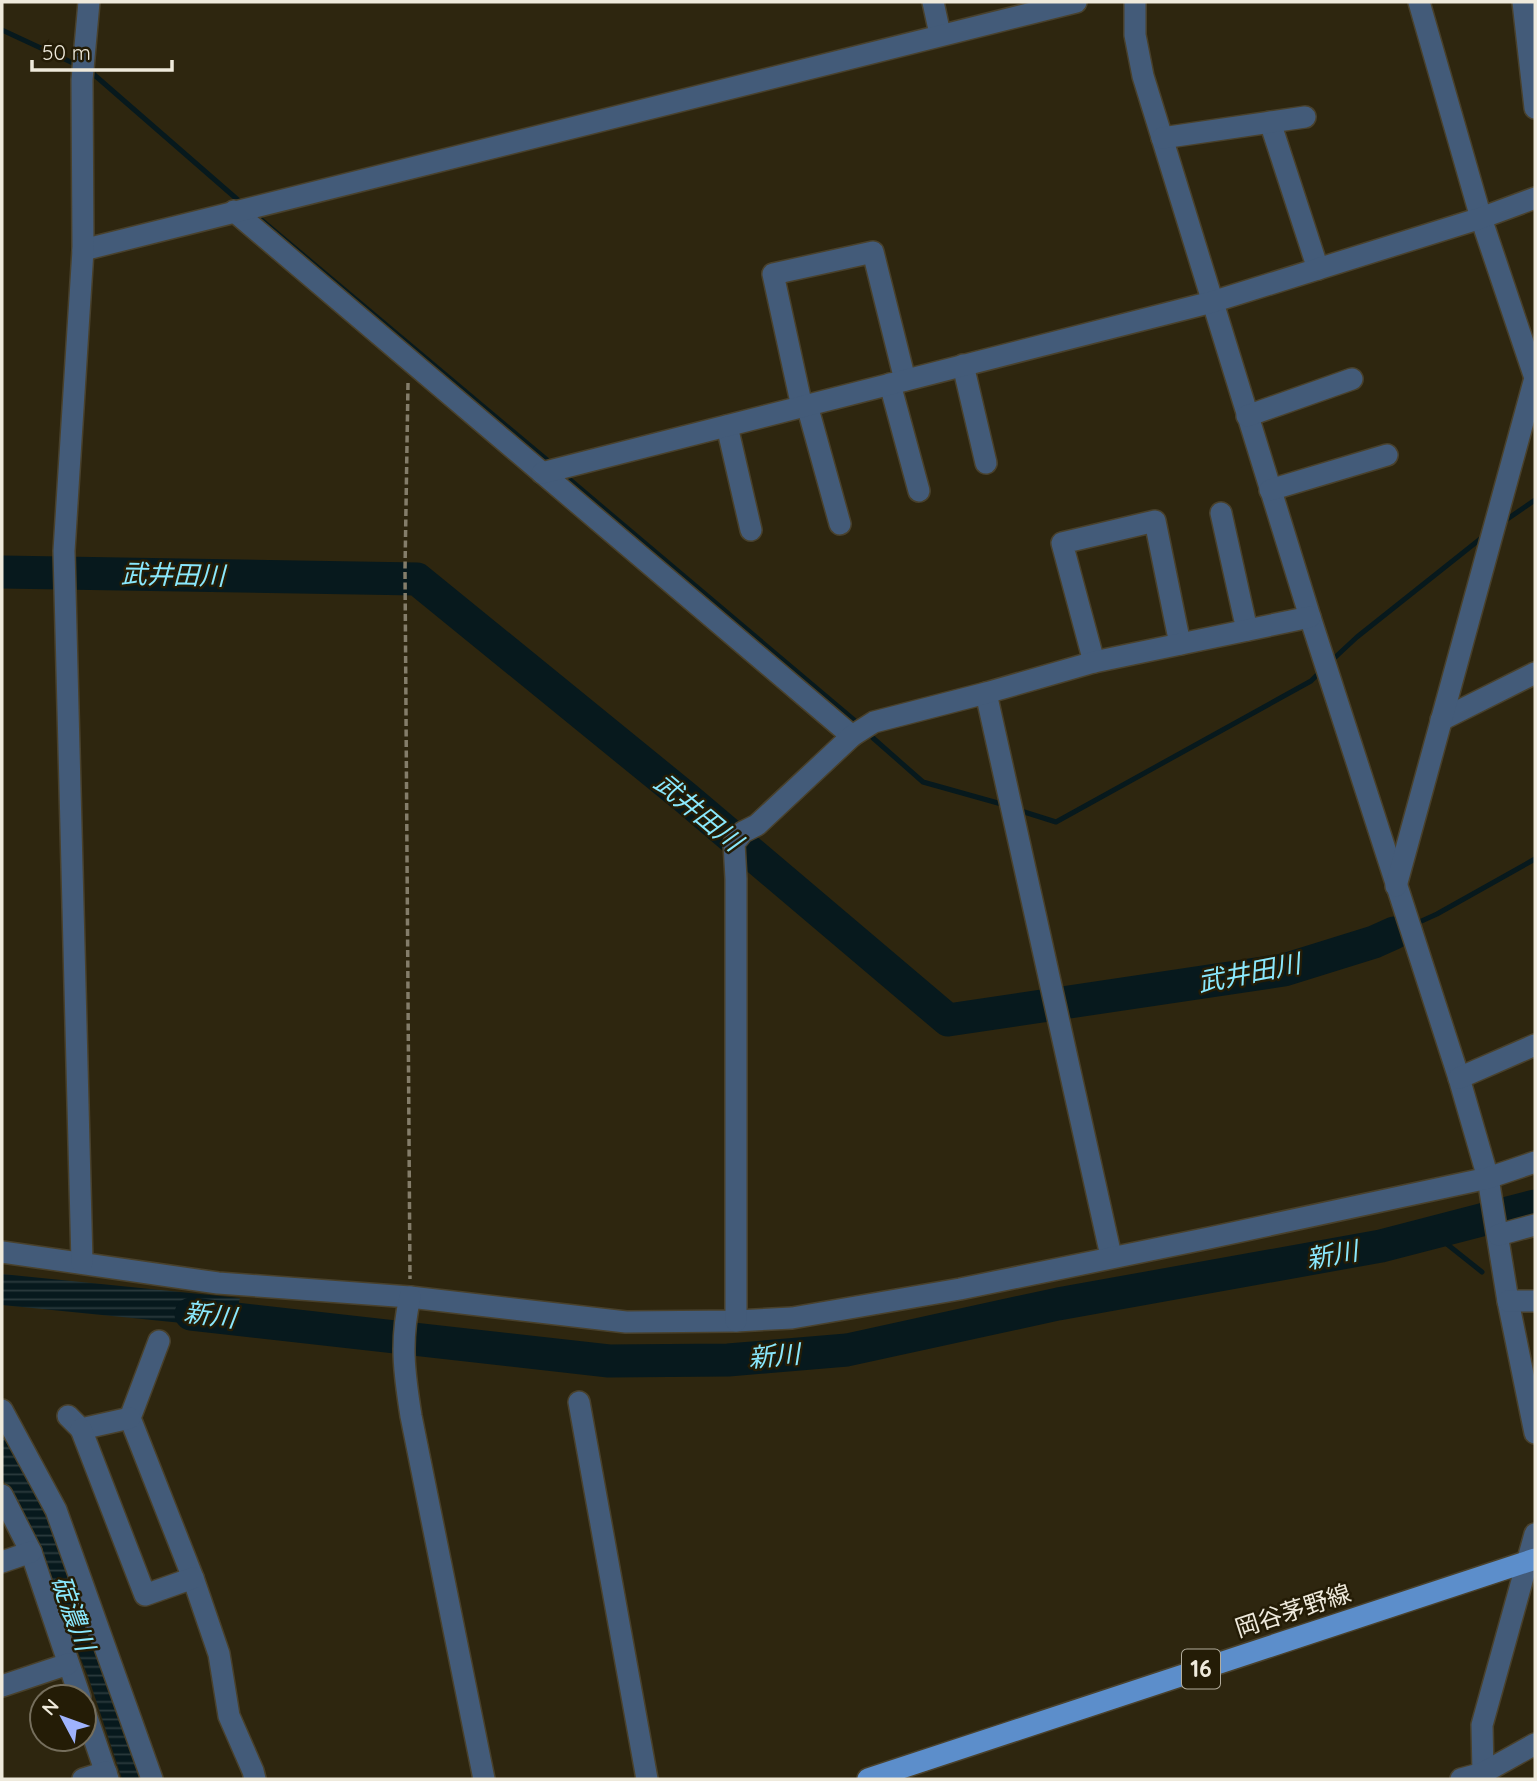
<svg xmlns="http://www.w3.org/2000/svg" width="1537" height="1781" viewBox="0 0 1537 1781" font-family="Quicksand,'Noto Sans JP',sans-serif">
<defs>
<pattern id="water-rules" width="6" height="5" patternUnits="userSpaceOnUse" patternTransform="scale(1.75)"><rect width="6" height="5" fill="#07191d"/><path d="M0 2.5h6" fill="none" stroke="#2b3b3d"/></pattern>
</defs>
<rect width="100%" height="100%" fill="#2e260f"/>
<g fill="url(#water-rules)">
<path d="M2,1274L240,1298L232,1328L2,1305Z"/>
<path d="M2,1428L61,1547L145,1779H122L89,1679L43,1566L2,1477Z"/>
</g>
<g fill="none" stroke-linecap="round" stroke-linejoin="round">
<g stroke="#07191d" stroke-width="5">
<path d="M2,30L73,63"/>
<path d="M91,72L238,200"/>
<path d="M259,218L547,460"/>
<path d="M569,479L854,720"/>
<path d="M1503,522L1535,500"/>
<path d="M1329,663L1357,637L1484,536"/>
<path d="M873,738L923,782L1005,805"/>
<path d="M1018,810L1056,822L1311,681L1322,670"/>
<path d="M1415,924L1437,914L1535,859"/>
<path d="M1394,933L1406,928"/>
<path d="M1433,1233L1482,1272"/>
</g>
<g stroke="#07191d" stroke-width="33">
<path d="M2,572L417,579L686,798L948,1020L1284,970L1374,942L1394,933"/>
<path d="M191,1314L609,1361L728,1360L847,1350L1058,1304L1381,1246L1535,1206"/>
</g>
<g stroke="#49412c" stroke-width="24">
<g id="minor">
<path d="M933,2L940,34"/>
<path d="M1135,2V35L1143,76L1310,617L1459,1078L1488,1178L1508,1301L1535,1433"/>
<path d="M1419,2L1481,218L1535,378"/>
<path d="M1523,2L1535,108"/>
<path d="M1270,122L1318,269"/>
<path d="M1162,138L1305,117"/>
<path d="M234,211L852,736"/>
<path d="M83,250L1076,2"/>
<path d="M963,365L986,463"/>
<path d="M890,384L919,491"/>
<path d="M807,405L840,524"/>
<path d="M802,407L773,274L873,252L905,380"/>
<path d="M1247,416L1352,379"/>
<path d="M727,426L751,530"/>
<path d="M542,473L1212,302L1481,218L1535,198"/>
<path d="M1270,490L1387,455"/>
<path d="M1221,513L1247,630"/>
<path d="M1094,662L1062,543L1155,521L1180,644"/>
<path d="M986,693L1111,1256"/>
<path d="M1441,720L1535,673"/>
<path d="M1396,886L1535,378"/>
<path d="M1459,1078L1535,1045"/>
<path d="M1498,1235L1535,1225"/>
<path d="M2,1252L218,1283L410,1297L626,1322L736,1321L792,1318L960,1289L1209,1238L1488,1178L1535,1162"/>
<path d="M82,1263L64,551L83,250L82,80L89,2"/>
<path d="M410,1297C400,1341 404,1372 411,1416L484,1779"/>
<path d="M1508,1301H1535"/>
<path d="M736,1321V879L734,843L743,832L757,825L852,736L874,722L986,693L1094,662L1310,617"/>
<path d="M159,1341L130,1418L193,1578L219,1654L229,1716L253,1771L255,1779"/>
<path d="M579,1402L647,1779"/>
<path d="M2,1410L56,1510L152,1779"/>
<path d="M68,1416L81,1429L130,1418"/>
<path d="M81,1429L145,1595L193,1578"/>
<path d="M2,1495L31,1552L80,1697"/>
<path d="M2,1562L31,1552"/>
<path d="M2,1686L68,1664"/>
<path d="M84,1709L108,1779"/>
<path d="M1483,1773L1482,1725L1535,1534"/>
<path d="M83,1779L106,1772"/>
<path d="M1461,1779L1483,1773L1535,1744"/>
</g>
</g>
<g stroke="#49412c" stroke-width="24">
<path id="major" d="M868,1779L1535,1559"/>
</g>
<path stroke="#847d6a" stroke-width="3.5" stroke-dasharray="7 3.5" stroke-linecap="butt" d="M408,383L405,570L410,1279"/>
<use href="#minor" stroke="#435b79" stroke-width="21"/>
<use href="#major" stroke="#5c8ecb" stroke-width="21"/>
</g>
<g text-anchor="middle" stroke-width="5" stroke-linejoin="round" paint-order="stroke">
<rect fill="#241c06" stroke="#b2ac9c" stroke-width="2" x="1182" y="1649.5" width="38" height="39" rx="5"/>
<g font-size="23" font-weight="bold" fill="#efeadc">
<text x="1201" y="1677">16</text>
</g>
<g font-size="24" fill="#efeadc" stroke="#241c06">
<text transform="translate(1293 1611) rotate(-18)" y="8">岡谷茅野線</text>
</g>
<g font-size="26" font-style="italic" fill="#8ae8fd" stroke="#241c06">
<text transform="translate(173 575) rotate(1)" y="9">武井田川</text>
<text transform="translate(698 812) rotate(40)" y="9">武井田川</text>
<text transform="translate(1249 973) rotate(-11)" y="9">武井田川</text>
<text transform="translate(1332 1255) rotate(-10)" y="9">新川</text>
<text transform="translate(210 1315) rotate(7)" y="9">新川</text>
<text transform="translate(774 1356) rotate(-5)" y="9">新川</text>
<text transform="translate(73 1613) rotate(70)" y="9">碇濃川</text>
</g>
</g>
<rect width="1537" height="1781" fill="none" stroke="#efeadc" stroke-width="7"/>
<g transform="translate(63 1718) rotate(311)"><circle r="33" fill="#241c06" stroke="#756e5c" stroke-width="2"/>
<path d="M0-5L12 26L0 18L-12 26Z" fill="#9fb3fd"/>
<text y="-10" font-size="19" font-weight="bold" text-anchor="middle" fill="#efeadc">N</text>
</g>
<path d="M32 60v10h140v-10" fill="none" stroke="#efeadc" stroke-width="3.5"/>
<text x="42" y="60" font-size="21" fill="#efeadc" stroke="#241c06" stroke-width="5" paint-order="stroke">50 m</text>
</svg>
